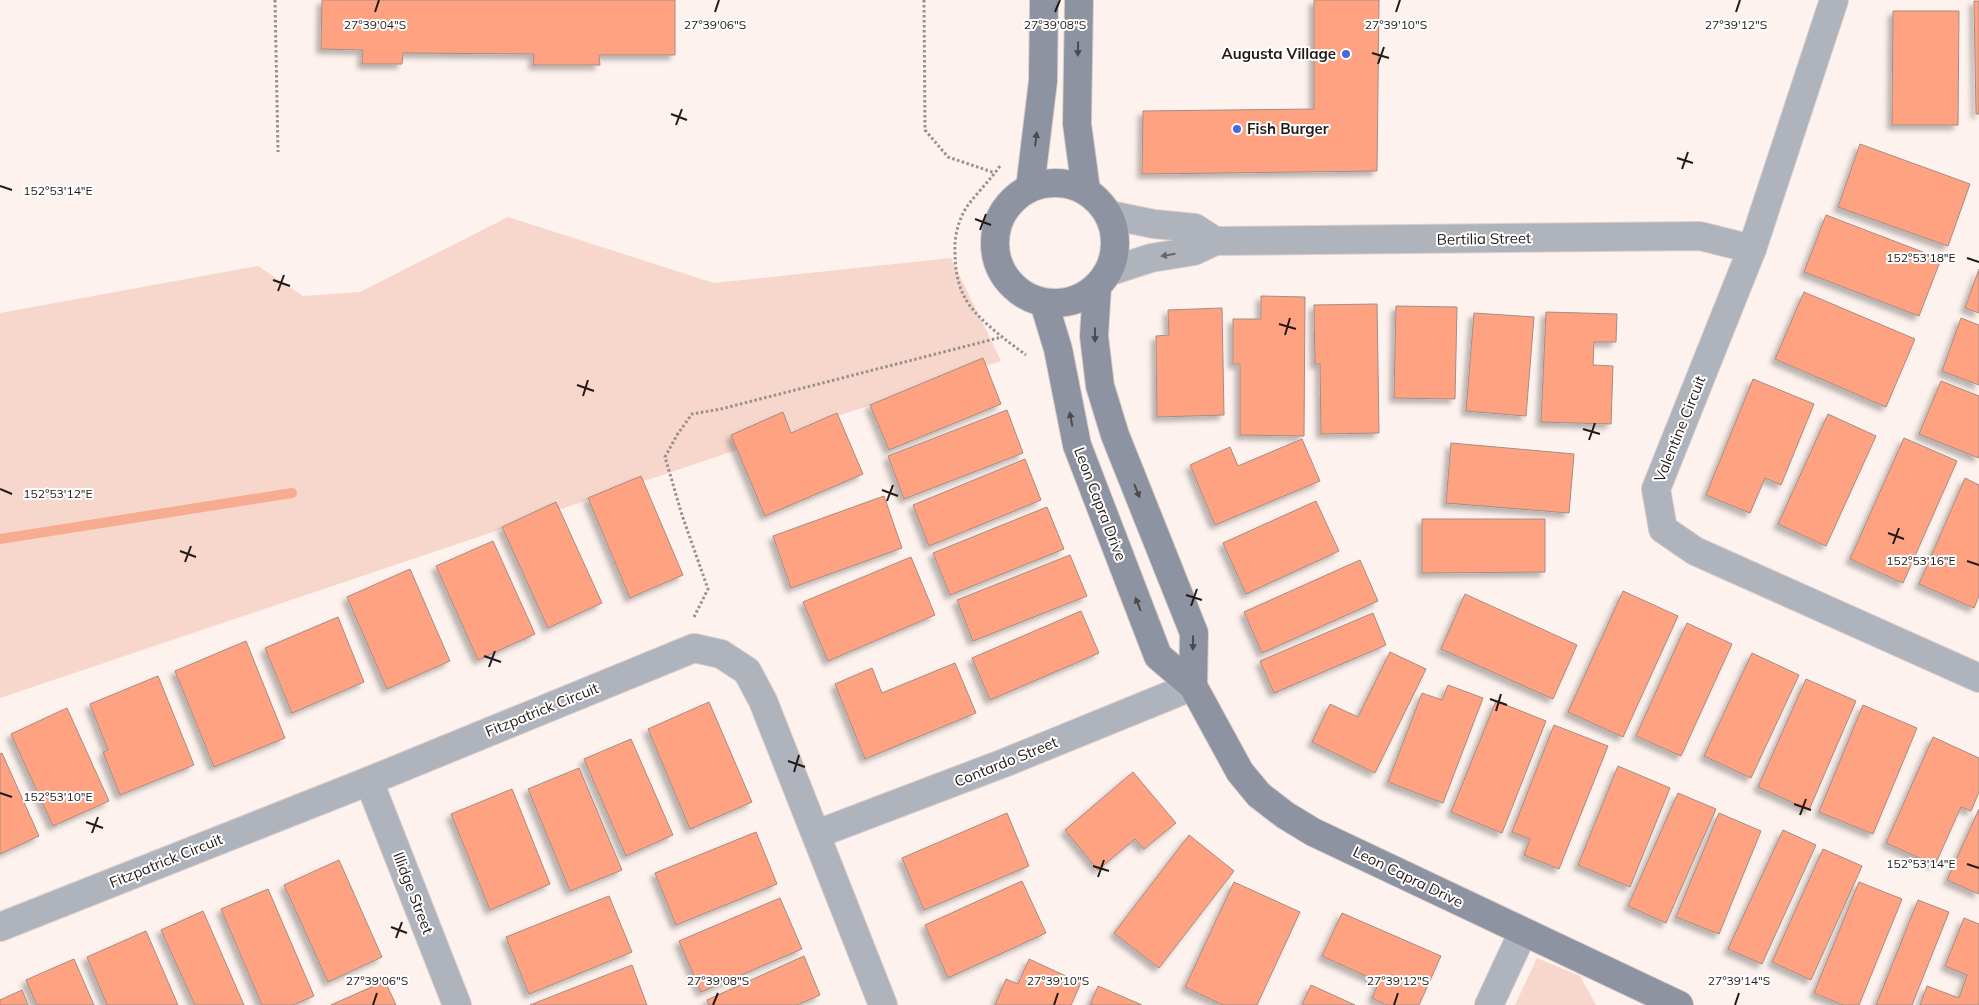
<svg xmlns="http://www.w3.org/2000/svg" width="1979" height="1005" viewBox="0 0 1979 1005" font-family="Mulish,sans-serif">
<defs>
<filter id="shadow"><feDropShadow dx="-4.5" dy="4.5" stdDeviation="2.5" flood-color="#0004"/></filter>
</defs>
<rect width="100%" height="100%" fill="#fdf2ee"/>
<g fill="#f7d7cb">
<path d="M508,217L714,283L951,258L1001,361L0,698V313L258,266L303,296L360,292Z"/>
<path d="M1537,958L1580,976L1596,1005H1515Z"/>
</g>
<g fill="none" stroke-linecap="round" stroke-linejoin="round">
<path stroke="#f6ac91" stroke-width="10" d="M0,539L292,493"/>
</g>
<g fill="#fea281" stroke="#a58d84" filter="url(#shadow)">
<path d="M322,0H675V55H599L600,65H533L534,54L403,53L402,64H362L363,50L321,49Z"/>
<path d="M1314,0H1379L1377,171L1142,174L1143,111L1314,109Z"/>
<path d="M1974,1H1979V114H1976Z"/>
<path d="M1893,11H1959L1958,125H1892Z"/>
<path d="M1860,144L1970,184L1948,246L1838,207Z"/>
<path d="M1826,215L1941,259L1919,316L1804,272Z"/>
<path d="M1979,269V313L1965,308Z"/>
<path d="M1804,292L1915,339L1886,407L1775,359Z"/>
<path d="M1261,296L1305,297L1304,436L1240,435V364H1233V319H1261Z"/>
<path d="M1377,304L1379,433L1321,434L1320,364H1315L1314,305Z"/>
<path d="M1396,306L1457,307L1455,399L1394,398Z"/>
<path d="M1222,308L1224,415L1157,417L1156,336L1169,335L1168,310Z"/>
<path d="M1546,312L1617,314L1616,342H1594L1593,365L1613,366L1611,424L1541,422Z"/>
<path d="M1474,313L1534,317L1526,416L1466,411Z"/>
<path d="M1961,318L1979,325V385L1942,371Z"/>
<path d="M983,358L1001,404L889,450L870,405Z"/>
<path d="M1753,379L1814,404L1781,485L1765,478L1750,513L1706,495Z"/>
<path d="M1941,381L1979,396V458L1919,434Z"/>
<path d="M1007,410L1023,453L904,499L888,456Z"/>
<path d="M783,412L791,433L837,413L863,474L765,516L731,435Z"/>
<path d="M1828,414L1876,436L1826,546L1778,524Z"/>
<path d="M1904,438L1957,461L1903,583L1850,559Z"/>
<path d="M1302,439L1320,481L1215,525L1190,465L1230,447L1238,466Z"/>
<path d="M1451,443L1574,454L1569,513L1446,503Z"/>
<path d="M1025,459L1041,500L929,546L913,505Z"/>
<path d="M641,476L683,575L630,598L588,498Z"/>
<path d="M1965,478L1979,485V596L1974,608L1919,584Z"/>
<path d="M884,496L902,548L791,588L773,536Z"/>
<path d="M1316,501L1339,551L1246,594L1223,543Z"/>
<path d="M556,502L602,603L548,628L502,527Z"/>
<path d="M1047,507L1064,549L950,595L933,553Z"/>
<path d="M1422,519H1545V572L1422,573Z"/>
<path d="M493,541L535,634L478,660L436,566Z"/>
<path d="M1070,555L1087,596L973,641L957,600Z"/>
<path d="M911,557L935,615L828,661L803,602Z"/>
<path d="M1360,560L1378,601L1262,653L1244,612Z"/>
<path d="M410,569L450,661L387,689L347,597Z"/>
<path d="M1623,591L1678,616L1623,737L1568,712Z"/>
<path d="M1465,594L1577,645L1553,699L1441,649Z"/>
<path d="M1081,611L1099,653L990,700L972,658Z"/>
<path d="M1373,613L1386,645L1274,693L1260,661Z"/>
<path d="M338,617L364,682L292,713L265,648Z"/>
<path d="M1687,623L1732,644L1681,756L1636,736Z"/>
<path d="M246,641L285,738L214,767L175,671Z"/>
<path d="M1390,652L1426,669L1375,773L1312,742L1330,704L1358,717Z"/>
<path d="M1752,653L1799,675L1751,778L1704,756Z"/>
<path d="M955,663L976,713L865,759L835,684L872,668L882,693Z"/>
<path d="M158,676L194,765L120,795L103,752L108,750L90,704Z"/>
<path d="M1806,679L1856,701L1809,810L1758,787Z"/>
<path d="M1448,685L1483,698L1443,803L1388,782L1422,693L1442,700Z"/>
<path d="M1496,701L1546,721L1502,833L1451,812Z"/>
<path d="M709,702L752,802L690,829L648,729Z"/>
<path d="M1863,705L1917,728L1873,834L1819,812Z"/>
<path d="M67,708L109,801L53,826L11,734Z"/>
<path d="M1554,725L1608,746L1559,869L1524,855L1530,839L1512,832Z"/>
<path d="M1933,737L1979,758V792L1971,811L1961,807L1935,865L1886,843Z"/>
<path d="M631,739L673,835L626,856L584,759Z"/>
<path d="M2,753L39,836L0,854V754Z"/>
<path d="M1618,766L1670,788L1630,887L1578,865Z"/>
<path d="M579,768L622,870L570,891L528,789Z"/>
<path d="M1133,772L1176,823L1144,849L1135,839L1098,870L1065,830Z"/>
<path d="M512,789L550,884L490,910L451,814Z"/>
<path d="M1678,793L1716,809L1666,923L1628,906Z"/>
<path d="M1979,809V894L1947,880Z"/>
<path d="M1007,813L1029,866L924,910L902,858Z"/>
<path d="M1719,813L1761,831L1719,934L1676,917Z"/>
<path d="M1783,830L1816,845L1762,964L1728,949Z"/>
<path d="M756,832L777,884L676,925L655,873Z"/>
<path d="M1189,835L1234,871L1159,968L1114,933Z"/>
<path d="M1823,849L1862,866L1811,980L1772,962Z"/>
<path d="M339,860L382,957L328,982L284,885Z"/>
<path d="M1022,881L1046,933L948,978L925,925Z"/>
<path d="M1234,882L1300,912L1257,1005H1223L1185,987Z"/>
<path d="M1859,882L1902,899L1859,1005H1843L1814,993Z"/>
<path d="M268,889L314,996L293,1005H262L221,909Z"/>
<path d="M609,896L632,952L529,994L506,937Z"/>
<path d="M780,898L802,949L701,992L679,941Z"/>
<path d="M1918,900L1949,912L1912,1005H1876Z"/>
<path d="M203,911L244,1005H195L161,930Z"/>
<path d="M1342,913L1441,956L1419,1005H1387L1372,998L1379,982L1322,956Z"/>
<path d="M1964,918L1979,924V1005H1920L1927,986L1959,998L1967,975L1945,966Z"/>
<path d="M146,931L178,1005H107L87,957Z"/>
<path d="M804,956L820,995L797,1005H709L707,1000Z"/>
<path d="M74,959L94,1005H37L26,980Z"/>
<path d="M1029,959L1081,983L1071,1005H995L1006,979L1018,984Z"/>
<path d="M632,965L647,1005H530Z"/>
<path d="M385,981L396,1005H331Z"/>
<path d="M1311,985L1355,1005H1302Z"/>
<path d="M1098,986L1142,1005H1090Z"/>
<path d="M22,990L28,1005H0V1000Z"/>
</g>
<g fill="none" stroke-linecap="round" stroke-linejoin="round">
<g stroke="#dacfcc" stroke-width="30">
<g id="street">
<path d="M1834,0L1752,249L1656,489L1663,529L1695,551L1979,678"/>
<path d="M1110,215L1154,224L1195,228L1215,241"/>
<path d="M1108,272L1151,258L1194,251L1215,241L1700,236L1752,249"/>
<path d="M369,781L457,1005"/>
<path d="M817,834L1004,763L1193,686"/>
<path d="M0,927L369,781L694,648L721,654L747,671L763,701L883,1005"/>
<path d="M1489,1005L1523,932"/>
</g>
</g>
<g stroke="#dacfcc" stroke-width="30">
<g id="secondary">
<path d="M1079,0L1077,124L1086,190"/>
<circle cx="1055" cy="243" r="60"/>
<path d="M1030,188L1043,81L1044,0"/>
<path d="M1097,287L1094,336L1100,386L1115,435L1194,633L1193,686"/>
<path d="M1044,303L1058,349L1077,445L1158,656L1193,686L1240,772L1259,795L1285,815L1313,832L1679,1005"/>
</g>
</g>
<g stroke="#998f8c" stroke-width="3" stroke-dasharray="2.5 2.5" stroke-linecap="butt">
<path d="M275,0L278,152"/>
<path d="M924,0L925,130L948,157L995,173"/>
<path d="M1000,166C990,180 978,192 968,205C959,218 954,236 955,252C955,266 957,281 963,294C973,317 1006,340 1026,355"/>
<path d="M694,617L708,589L682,515L665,457L677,435L692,414L721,409L1002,337"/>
</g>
<use href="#street" stroke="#afb3bc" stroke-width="28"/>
<use href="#secondary" stroke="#8d93a0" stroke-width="28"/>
</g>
<defs><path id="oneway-solid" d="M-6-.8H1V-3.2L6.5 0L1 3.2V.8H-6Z" transform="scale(1.25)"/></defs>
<g fill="#4d4a4e">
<use href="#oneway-solid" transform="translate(1078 49) rotate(91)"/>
<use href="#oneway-solid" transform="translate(1036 139) rotate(-83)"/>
<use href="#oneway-solid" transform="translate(1095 335) rotate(89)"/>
<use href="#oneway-solid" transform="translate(1071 419) rotate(-101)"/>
<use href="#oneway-solid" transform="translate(1137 491) rotate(68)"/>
<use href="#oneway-solid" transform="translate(1138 604) rotate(-111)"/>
<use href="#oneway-solid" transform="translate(1193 643) rotate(91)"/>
</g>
<use fill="#69666a" href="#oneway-solid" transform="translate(1168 255) rotate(171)"/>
<path fill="none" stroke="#231a17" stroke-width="2" d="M375,12L379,0M715,12L719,0M1055,12L1060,0M1396,12L1400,0M1736,12L1740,0M1372,53L1389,58M1378,64L1384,47M671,114L687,120M676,125L682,109M1677,158L1693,163M1682,169L1688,152M0,186L12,190M975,219L991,225M980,230L986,214M1967,258L1979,262M273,280L290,286M278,291L284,275M1279,324L1296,329M1285,335L1290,318M577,385L594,391M583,396L588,380M1583,429L1600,434M1589,440L1595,423M0,489L12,494M882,490L898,496M887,501L893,485M1888,533L1904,539M1893,544L1899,528M180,551L196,557M1967,561L1979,565M185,562L191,546M1186,595L1202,600M1191,606L1197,589M484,656L501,662M489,667L495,651M1490,699L1507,705M1496,711L1501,694M788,761L805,767M794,772L799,755M0,793L12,797M1794,804L1811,810M1800,815L1806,799M86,822L103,828M92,833L98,817M1967,864L1979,868M1093,866L1109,871M1098,877L1104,860M391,927L407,933M396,938L402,922M373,1005L377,993M713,1005L718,993M1054,1005L1058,993M1394,1005L1398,993M1735,1005L1739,993"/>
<g fill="#456adc" stroke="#fff" stroke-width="2">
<circle cx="1346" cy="54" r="5"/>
<circle cx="1237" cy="129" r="5"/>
</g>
<g text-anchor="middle" stroke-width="4" stroke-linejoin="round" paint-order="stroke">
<g font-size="15" font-weight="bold" fill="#231a17" stroke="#fff" text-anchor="end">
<text x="1336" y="59">Augusta Village</text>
<text x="1247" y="134" text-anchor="start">Fish Burger</text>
</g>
<g font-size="15" fill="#231a17" stroke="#fff">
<text transform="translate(1484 239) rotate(-1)" y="5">Bertilia Street</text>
<text transform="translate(1680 429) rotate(-68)" y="5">Valentine Circuit</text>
<text transform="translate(1100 504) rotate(69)" y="5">Leon Capra Drive</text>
<text transform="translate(542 710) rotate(-22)" y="5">Fitzpatrick Circuit</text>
<text transform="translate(1006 762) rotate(-22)" y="5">Contardo Street</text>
<text transform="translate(166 861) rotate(-22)" y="5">Fitzpatrick Circuit</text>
<text transform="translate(1408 877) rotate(26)" y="5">Leon Capra Drive</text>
<text transform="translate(413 893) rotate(69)" y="5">Illidge Street</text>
</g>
</g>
<g font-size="12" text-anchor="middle" fill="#231a17" stroke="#fff" stroke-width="4" stroke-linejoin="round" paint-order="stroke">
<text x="375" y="29">27°39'04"S</text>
<text x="715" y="29">27°39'06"S</text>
<text x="1055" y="29">27°39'08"S</text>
<text x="1396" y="29">27°39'10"S</text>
<text x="1736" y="29">27°39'12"S</text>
<text x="58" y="195">152°53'14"E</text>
<text x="1921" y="262">152°53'18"E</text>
<text x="58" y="498">152°53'12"E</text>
<text x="1921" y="565">152°53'16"E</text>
<text x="58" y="801">152°53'10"E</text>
<text x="1921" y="868">152°53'14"E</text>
<text x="377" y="985">27°39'06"S</text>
<text x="718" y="985">27°39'08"S</text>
<text x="1058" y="985">27°39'10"S</text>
<text x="1398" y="985">27°39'12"S</text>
<text x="1739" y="985">27°39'14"S</text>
</g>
</svg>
